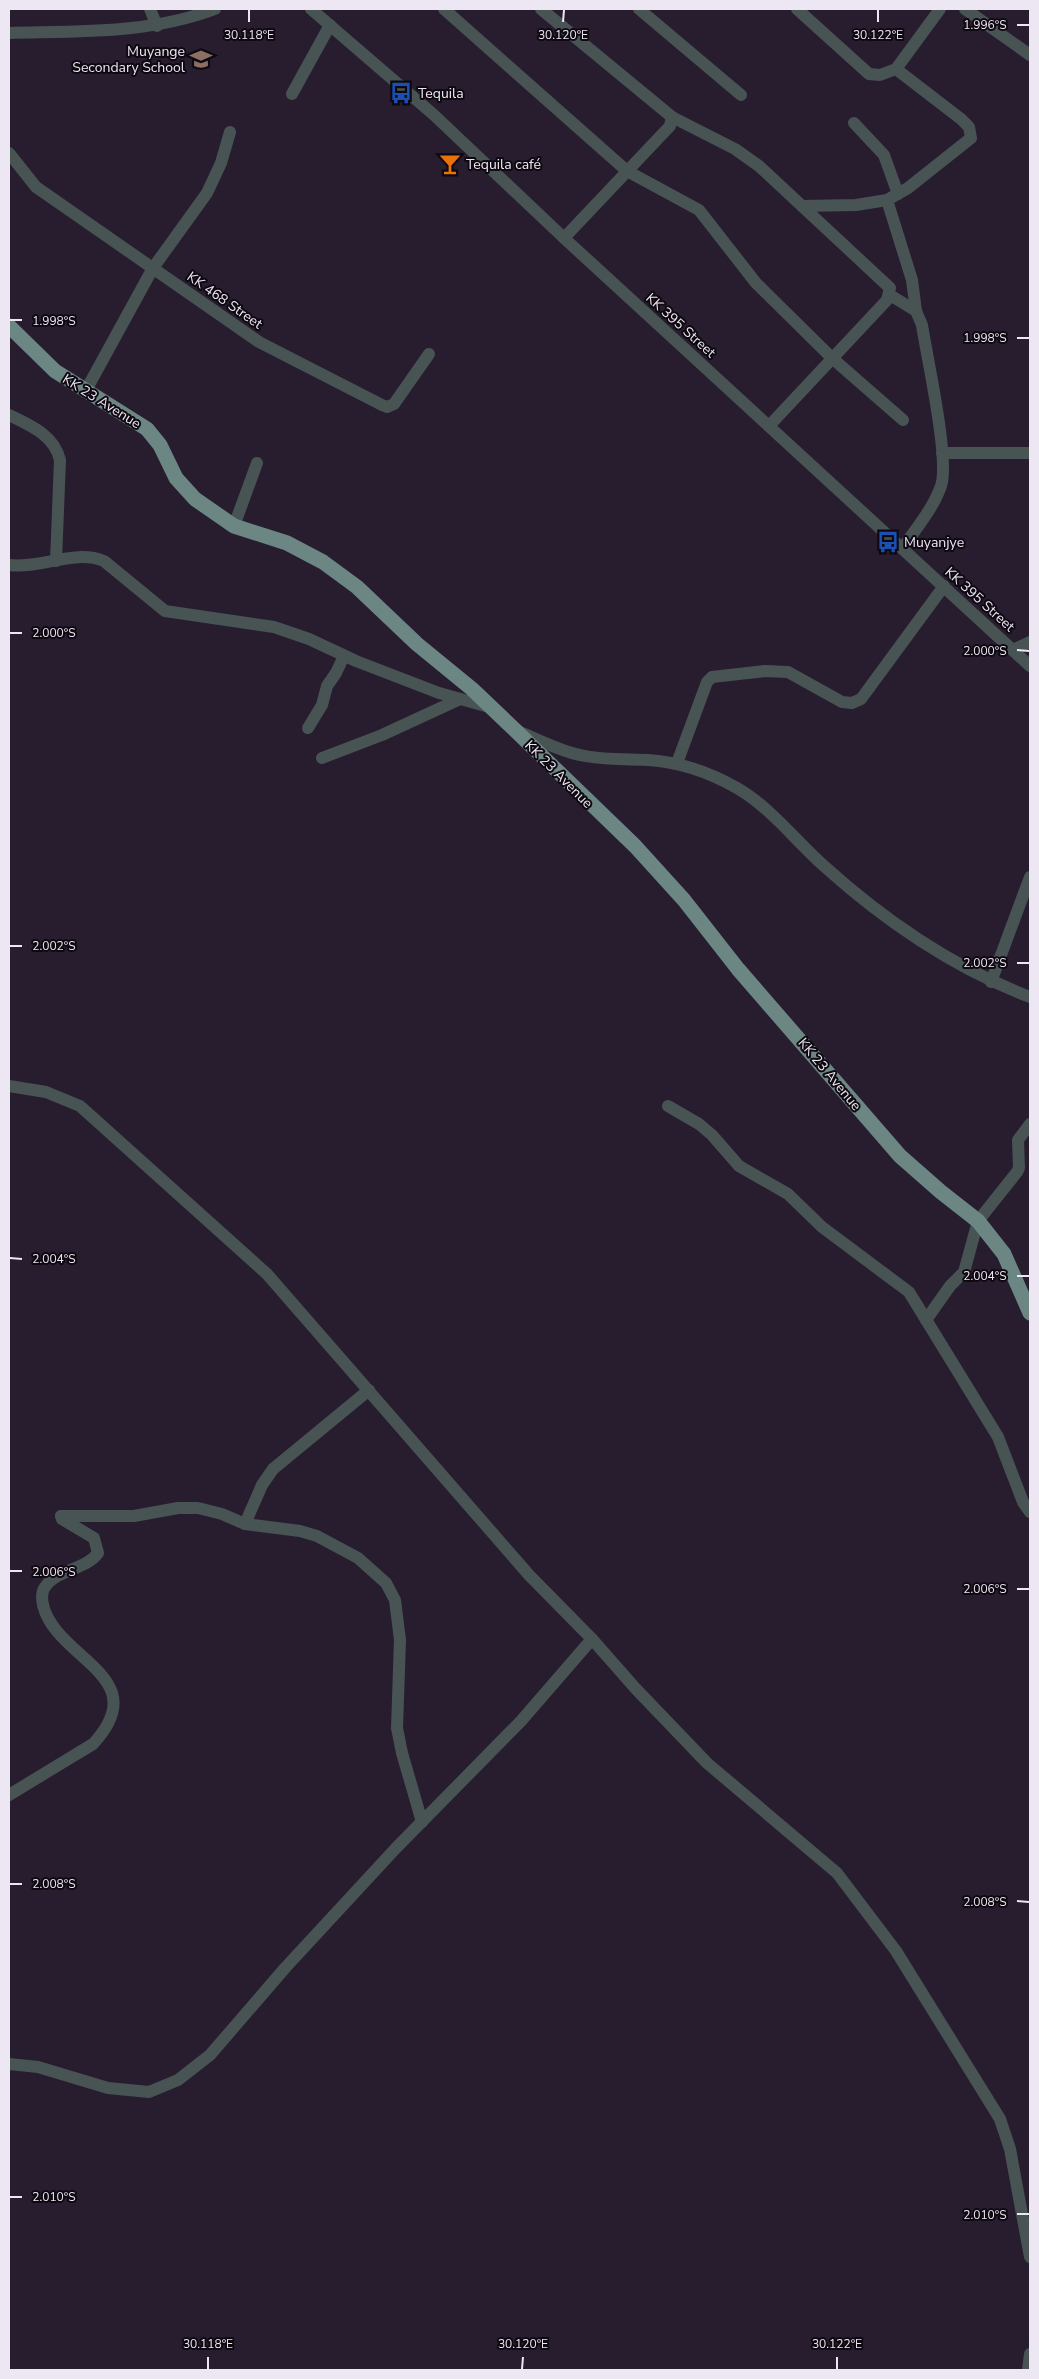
<svg xmlns="http://www.w3.org/2000/svg" width="1039" height="2379" viewBox="0 0 1039 2379" font-family="'Nunito Sans',sans-serif">
<rect width="100%" height="100%" fill="#271d2f"/>
<g fill="none" stroke-linecap="round" stroke-linejoin="round">
<g stroke="#475453" stroke-width="12">
<path d="M150,9L157,26"/>
<path d="M311,9L434,115L564,238L1030,666"/>
<path d="M444,9L627,171L699,210L756,283L832,358L903,420"/>
<path d="M541,9L672,117L670,126L564,238"/>
<path d="M639,9L741,95"/>
<path d="M797,9L869,74L880,75L896,69L940,9"/>
<path d="M965,9L1030,55"/>
<path d="M9,33C78,31 149,34 215,9"/>
<path d="M292,94L330,25"/>
<path d="M672,117L735,149L759,166L890,288L887,300L769,426"/>
<path d="M854,123L884,155L898,194"/>
<path d="M9,153L36,187L259,342L382,405L387,407L394,404L429,354"/>
<path d="M887,200L912,280L916,311"/>
<path d="M802,206L856,205L887,200L908,188L971,138L969,127L961,119L896,69"/>
<path d="M890,295L916,311L922,325C927,358 950,460 941,486C933,509 916,528 903,548"/>
<path d="M85,392L153,268L207,193L221,163L230,132"/>
<path d="M9,415C30,425 54,435 60,460L56,561"/>
<path d="M942,453H1030"/>
<path d="M234,526L257,463"/>
<path d="M9,565C41,569 74,549 104,561L165,611L274,627L309,639L356,661L439,693L489,707"/>
<path d="M1013,650L1030,642"/>
<path d="M308,728L322,705L327,686L336,673L344,656"/>
<path d="M520,732C539,740 560,751 580,755C602,760 625,759 648,760C680,762 709,772 737,788C770,807 796,841 824,866C885,921 954,968 1030,997"/>
<path d="M322,758L382,735L460,699"/>
<path d="M677,763L707,682L712,677L765,671L788,672L842,702L852,703L861,699L944,586"/>
<path d="M991,982L1030,877"/>
<path d="M9,1086L46,1092L80,1106L267,1274L529,1575L592,1639L521,1721L396,1848L285,1968L210,2055L178,2080L149,2092L108,2088L38,2067L9,2064"/>
<path d="M668,1106L699,1124L712,1135L739,1166L788,1194L822,1227L909,1292L998,1437L1023,1502L1030,1512"/>
<path d="M926,1320L950,1286L964,1272L978,1221L1017,1172L1019,1168L1018,1140L1030,1124"/>
<path d="M61,1516H134L178,1508H198L222,1514L245,1524L300,1531L317,1536L358,1558L386,1583L395,1600L400,1640L397,1728L402,1753L422,1822"/>
<path d="M245,1524L262,1485L273,1469L369,1390"/>
<path d="M592,1639L636,1689L707,1763L837,1873L896,1951L1000,2119L1010,2149L1030,2257"/>
<path d="M9,1795L93,1744C156,1676 56,1660 43,1605C42,1600 41,1592 45,1587C57,1569 86,1570 98,1553L94,1538L62,1519L61,1516"/>
<path d="M1028,2370L1030,2354"/>
</g>
<path stroke="#6b8683" stroke-width="15" d="M9,326L55,371L147,429L160,445L176,478L195,499L234,526L287,543L323,562L357,587L417,644L472,689L515,730L635,846L684,900L738,969L900,1156L941,1192L978,1221L1004,1254L1030,1313"/>
</g>
<path fill="none" stroke="#ede6f3" stroke-width="2" d="M249,22V10M563,22L564,10M878,22V10M1017,25H1029M10,320H22M1017,338H1029M10,633H22M1017,650L1029,651M10,946H22M1017,963H1029M10,1258L22,1259M1017,1276H1029M10,1571H22M1017,1589H1029M10,1884H22M1017,1901L1029,1902M10,2197H22M1017,2214H1029M208,2369V2357M522,2369L523,2357M837,2369V2357"/>
<defs>
<g id="university-bare" transform="scale(1.725)"><path d="M0-5L7-2L0 1L-7-2ZM-4 1L0 2.5L4 1V4Q0 6-4 4Z" fill="#8d6e63" stroke="#0e0911" stroke-width="2.5" paint-order="stroke"/></g>
<g id="bus-bare" transform="scale(1.725)"><path d="M-5-6H5V4H4V6H2V4H-2V6H-4V4H-5ZM-3.5-4V0h7V-4ZM-3.5 1.2v1.5H-2V1.2ZM2 1.2v1.5H3.5V1.2Z" fill="#1a4fb4" stroke="#0e0911" stroke-width="2.5" paint-order="stroke"/></g>
<g id="bar-bare" transform="scale(1.725)"><path d="M-6-5H6L.8 .8V4.5H3.5V6h-7V4.5H-.8V.8Z" fill="#e8710a" stroke="#0e0911" stroke-width="2.5" paint-order="stroke"/></g>
</defs>
<g fill-rule="evenodd">
<use href="#university-bare" x="201" y="59"/>
<use href="#bus-bare" x="401" y="93"/>
<use href="#bar-bare" x="450" y="164"/>
<use href="#bus-bare" x="888" y="542"/>
</g>
<g text-anchor="middle" stroke-width="4" stroke-linejoin="round" paint-order="stroke">
<g font-size="14" fill="#ede6f3" stroke="#0e0911" text-anchor="start">
<text x="185" y="56" text-anchor="end">Muyange<tspan x="185" dy="16">Secondary School</tspan></text>
<text x="418" y="98">Tequila</text>
<text x="466" y="169">Tequila café</text>
<text x="904" y="547">Muyanjye</text>
</g>
<g font-size="14" fill="#ede6f3" stroke="#0e0911">
<text transform="translate(225 300) rotate(35)" y="5">KK 468 Street</text>
<text transform="translate(681 325) rotate(42)" y="5">KK 395 Street</text>
<text transform="translate(102 401) rotate(32)" y="5">KK 23 Avenue</text>
<text transform="translate(980 599) rotate(42)" y="5">KK 395 Street</text>
<text transform="translate(559 774) rotate(45)" y="5">KK 23 Avenue</text>
<text transform="translate(830 1074) rotate(50)" y="5">KK 23 Avenue</text>
</g>
</g>
<g font-size="12" text-anchor="middle" fill="#ede6f3" stroke="#0e0911" stroke-width="4" stroke-linejoin="round" paint-order="stroke">
<text x="985" y="29">1.996°S</text>
<text x="249" y="39">30.118°E</text>
<text x="563" y="39">30.120°E</text>
<text x="878" y="39">30.122°E</text>
<text x="54" y="325">1.998°S</text>
<text x="985" y="342">1.998°S</text>
<text x="54" y="637">2.000°S</text>
<text x="985" y="655">2.000°S</text>
<text x="54" y="950">2.002°S</text>
<text x="985" y="967">2.002°S</text>
<text x="54" y="1263">2.004°S</text>
<text x="985" y="1280">2.004°S</text>
<text x="54" y="1576">2.006°S</text>
<text x="985" y="1593">2.006°S</text>
<text x="54" y="1888">2.008°S</text>
<text x="985" y="1906">2.008°S</text>
<text x="54" y="2201">2.010°S</text>
<text x="985" y="2219">2.010°S</text>
<text x="208" y="2348">30.118°E</text>
<text x="523" y="2348">30.120°E</text>
<text x="837" y="2348">30.122°E</text>
</g>
<rect width="1039" height="2379" fill="none" stroke="#ede6f3" stroke-width="20"/>
</svg>
